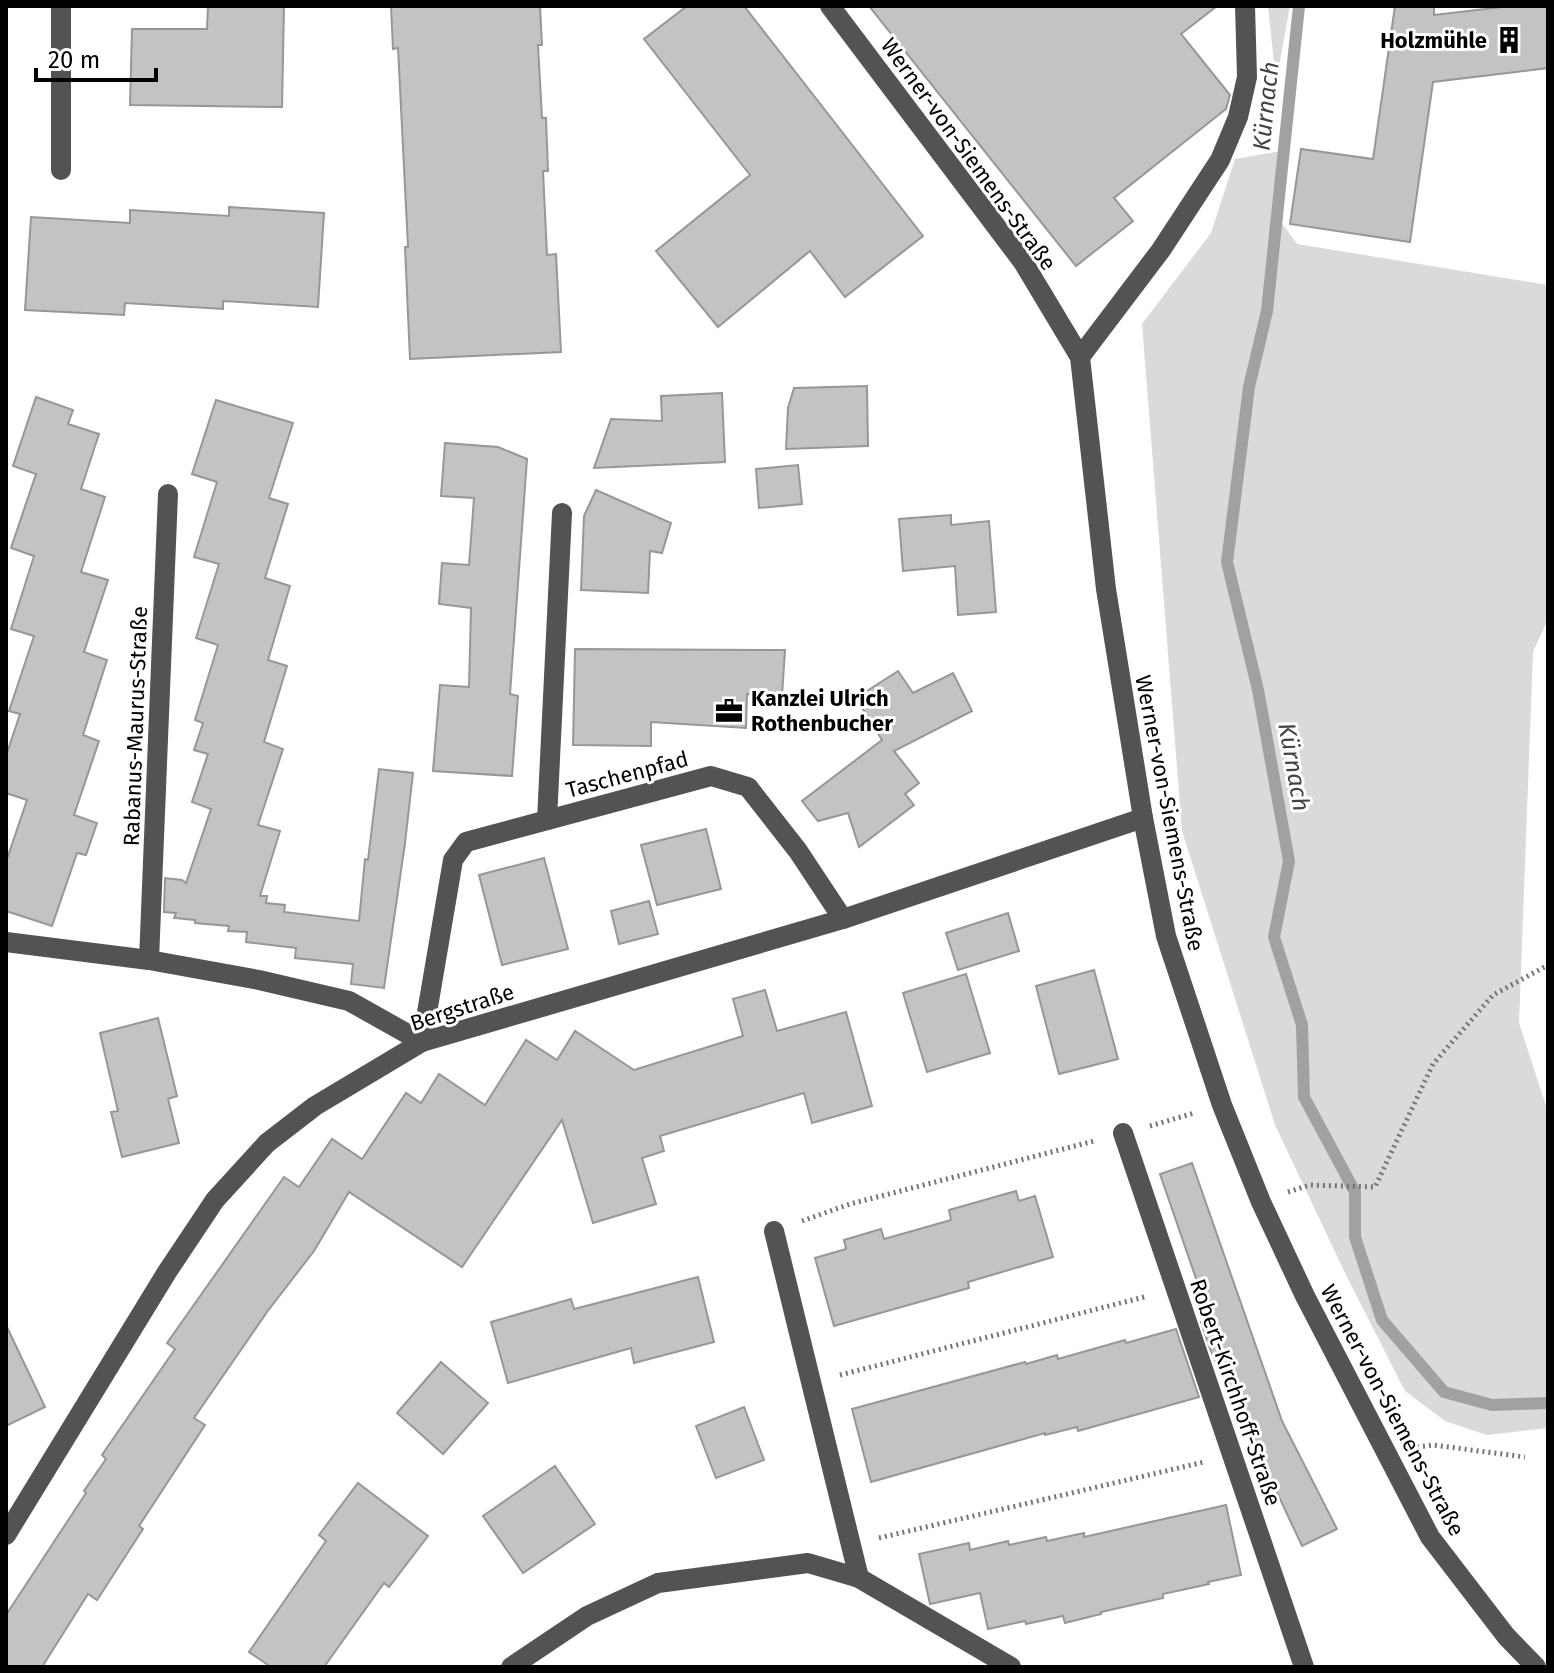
<svg xmlns="http://www.w3.org/2000/svg" width="1554" height="1673" viewBox="0 0 1554 1673" font-family="'Fira Sans',sans-serif">
<rect width="100%" height="100%" fill="#fff"/>
<g fill="#dadada">
<path d="M1268,6H1290L1276,83Z"/>
<path d="M1281,151L1279,219L1297,244L1548,285V619L1533,652L1519,1023L1548,1112V1428L1487,1435L1445,1421L1405,1391L1346,1275L1275,1125L1182,831L1142,324L1211,233L1235,159Z"/>
</g>
<g fill="none" stroke-linecap="round" stroke-linejoin="round">
<path stroke="#a1a1a1" stroke-width="12" d="M1299,6L1267,311L1249,387L1227,562L1258,690L1289,861L1274,937L1302,1025L1304,1097L1355,1192V1237L1382,1320L1444,1392L1492,1405L1548,1403"/>
</g>
<g fill="#c3c3c3" stroke="#979797" stroke-width="2">
<path d="M208,6H284L282,107L130,105L132,29H207Z"/>
<path d="M391,6H540L542,45H538L542,118H546L548,171H543L547,255L556,254L561,352L410,359L405,247H408L398,48L393,49Z"/>
<path d="M687,6H744L923,236L845,297L810,251L718,327L656,251L750,175L644,39Z"/>
<path d="M869,6H1217L1181,34L1230,95L1226,109L1114,198L1133,221L1076,266Z"/>
<path d="M1395,6H1434V15L1511,6H1548V68L1433,82L1410,242L1290,224L1301,149L1373,159Z"/>
<path d="M229,207L324,213L318,307L223,301V309L125,303L124,315L25,310L31,217L130,223V210L229,216Z"/>
<path d="M867,386L868,446L786,449L788,408L794,388Z"/>
<path d="M722,393L725,462L594,468L611,419L662,421L661,396Z"/>
<path d="M36,397L73,410L68,424L99,434L81,489L105,497L81,572L108,580L84,652L107,660L83,735L99,741L74,815L97,823L86,855L77,853L52,926L6,911V862L27,800L6,793V756L20,714L9,711L34,636L11,629L34,556L11,548L36,474L13,466Z"/>
<path d="M216,400L293,423L269,498L288,504L265,578L290,586L268,660L287,666L264,742L283,749L258,825L280,831L260,896H267L266,903L285,905L284,912L359,921L365,859L368,860L379,769L413,773L405,843L384,988L351,984L353,964L295,958L296,948L246,942L247,932L228,931L229,926L195,923V920L174,918L176,913L164,912L165,878L182,880L186,883L211,809L192,802L208,754L194,750L203,723L195,720L218,645L196,638L219,564L194,557L217,482L192,474Z"/>
<path d="M445,443L498,447L527,459L510,694L518,696L512,776L433,771L440,685L469,687L471,608L439,604L442,563L469,565L474,498L441,496Z"/>
<path d="M798,465L802,504L759,508L756,469Z"/>
<path d="M596,490L671,523L662,553L650,551L648,593L581,590L584,516Z"/>
<path d="M951,515V525L989,521L996,612L958,615L955,566L903,571L899,519Z"/>
<path d="M575,649L785,650L782,696L747,694L746,728L651,722V746L573,745Z"/>
<path d="M898,671L913,693L953,673L972,711L894,751L919,783L905,794L914,805L859,847L848,813L818,821L802,801L882,740L856,698Z"/>
<path d="M706,829L721,889L657,905L641,845Z"/>
<path d="M544,858L568,949L502,965L479,875Z"/>
<path d="M649,901L658,934L619,944L611,911Z"/>
<path d="M1008,913L1019,951L958,970L946,933Z"/>
<path d="M1094,970L1118,1059L1059,1074L1036,986Z"/>
<path d="M966,974L990,1053L927,1072L903,993Z"/>
<path d="M765,990L777,1031L846,1012L872,1106L812,1123L804,1093L660,1136L664,1151L642,1158L656,1204L593,1223L562,1120L462,1267L349,1192L314,1251L267,1312L194,1418L205,1425L139,1526L143,1529L97,1600L88,1594L42,1667H6V1615L86,1493L84,1491L106,1459L102,1455L175,1349L167,1343L284,1177L299,1187L332,1139L362,1159L406,1093L421,1103L439,1074L485,1105L526,1040L557,1060L575,1031L634,1070L743,1036L733,999Z"/>
<path d="M158,1018L177,1096L168,1099L179,1143L122,1157L111,1112L118,1111L100,1033Z"/>
<path d="M1192,1163L1282,1421L1337,1529L1302,1546L1210,1349L1201,1322L1210,1319L1160,1174Z"/>
<path d="M1016,1191L1019,1201L1035,1196L1053,1257L968,1282L969,1288L834,1326L815,1258L846,1249L844,1240L881,1229L884,1239L916,1230L951,1220L949,1210Z"/>
<path d="M698,1277L714,1342L634,1363L631,1348L508,1383L491,1322L571,1299L574,1309Z"/>
<path d="M6,1325L45,1407L6,1426Z"/>
<path d="M1176,1329L1199,1397L1078,1431L1077,1427L1045,1435V1433L871,1482L852,1409L1025,1362L1026,1364L1057,1355L1058,1359L1125,1340L1126,1343Z"/>
<path d="M441,1362L488,1403L443,1454L397,1413Z"/>
<path d="M744,1407L764,1460L716,1478L696,1426Z"/>
<path d="M555,1466L595,1524L523,1573L483,1516Z"/>
<path d="M358,1483L428,1536L389,1587L384,1583L324,1667H271L249,1652L326,1541L319,1535Z"/>
<path d="M1226,1505L1241,1575L1208,1582L1209,1584L1163,1594V1598L1101,1612V1614L1065,1623L1063,1616L1026,1624L1025,1621L988,1629L980,1593L930,1604L919,1554L969,1543L970,1550L1008,1541L1009,1545L1046,1537L1047,1541L1084,1533V1537Z"/>
</g>
<g fill="none" stroke-linecap="round" stroke-linejoin="round">
<g stroke="#757575" stroke-width="5" stroke-dasharray="2 4" stroke-linecap="butt">
<path d="M1150,1126L1194,1113"/>
<path d="M1288,1192L1310,1185L1375,1187L1433,1064L1493,995L1548,965"/>
<path d="M802,1221L850,1204L1094,1141"/>
<path d="M840,1375L1148,1296"/>
<path d="M1417,1447L1433,1445L1525,1457"/>
<path d="M879,1538L1204,1462"/>
</g>
<g stroke="#535353" stroke-width="20">
<path d="M830,6L1023,262L1080,357L1106,589L1143,818L1166,936L1222,1105L1261,1202L1305,1296L1430,1537L1506,1636L1536,1667"/>
<path d="M61,170V6"/>
<path d="M1080,357L1161,250L1220,160L1238,117L1247,77L1245,6"/>
<path d="M547,820L562,513"/>
<path d="M6,942L149,960L259,980L349,1001L422,1042L453,860L466,842L711,776L748,787L798,851L843,919"/>
<path d="M149,960L168,494"/>
<path d="M1123,1133L1304,1667"/>
<path d="M774,1231L859,1578"/>
<path d="M6,1535L167,1272L215,1200L267,1143L315,1106L422,1042L843,919L1143,818"/>
<path d="M511,1667L587,1616L658,1583L808,1563L859,1578L1011,1667"/>
</g>
</g>
<defs>
<g id="building-bare" transform="scale(2.16)"><path d="M-4-6H4V6H1V3H-1V6H-4ZM-2.5-4.3h1.7v1.8h-1.7ZM.8-4.3h1.7v1.8H.8ZM-2.5-1h1.7V.8h-1.7ZM.8-1h1.7V.8H.8Z" fill="#000" stroke="#fff" stroke-width="2.5" paint-order="stroke"/></g>
<g id="office-bare" transform="scale(2.16)"><path d="M-6-3h4V-5.5h4V-3h4V5H-6ZM-1-4.5V-3h2v-1.5ZM-6 0V1H6V0Z" fill="#000" stroke="#fff" stroke-width="2.5" paint-order="stroke"/></g>
</defs>
<g fill-rule="evenodd">
<use href="#building-bare" x="1509" y="40"/>
<use href="#office-bare" x="729" y="711"/>
</g>
<g text-anchor="middle" stroke-width="6" stroke-linejoin="round" paint-order="stroke">
<g font-size="22" font-weight="bold" fill="#000" stroke="#fff" text-anchor="end">
<text x="1487" y="48">Holzmühle</text>
<text x="751" y="706" text-anchor="start">Kanzlei Ulrich<tspan x="751" dy="25">Rothenbucher</tspan></text>
</g>
<g font-size="22" fill="#000" stroke="#fff">
<text transform="translate(969 154) rotate(54)" y="8">Werner-von-Siemens-Straße</text>
<text transform="translate(135 726) rotate(-88)" y="8">Rabanus-Maurus-Straße</text>
<text transform="translate(627 774) rotate(-15)" y="8">Taschenpfad</text>
<text transform="translate(1170 813) rotate(79)" y="8">Werner-von-Siemens-Straße</text>
<text transform="translate(462 1007) rotate(-18)" y="8">Bergstraße</text>
<text transform="translate(1236 1392) rotate(71)" y="8">Robert-Kirchhoff-Straße</text>
<text transform="translate(1393 1410) rotate(62)" y="8">Werner-von-Siemens-Straße</text>
</g>
<g font-size="24" font-style="italic" fill="#424242" stroke="#fff">
<text transform="translate(1266 106) rotate(-84)" y="8">Kürnach</text>
<text transform="translate(1294 767) rotate(80)" y="8">Kürnach</text>
</g>
</g>
<rect width="1554" height="1673" fill="none" stroke="#000000" stroke-width="16"/>
<path d="M36 68v12h120v-12" fill="none" stroke="#000000" stroke-width="4"/>
<text x="48" y="68" font-size="24" fill="#000000" stroke="#ffffff" stroke-width="6" paint-order="stroke">20 m</text>
</svg>
